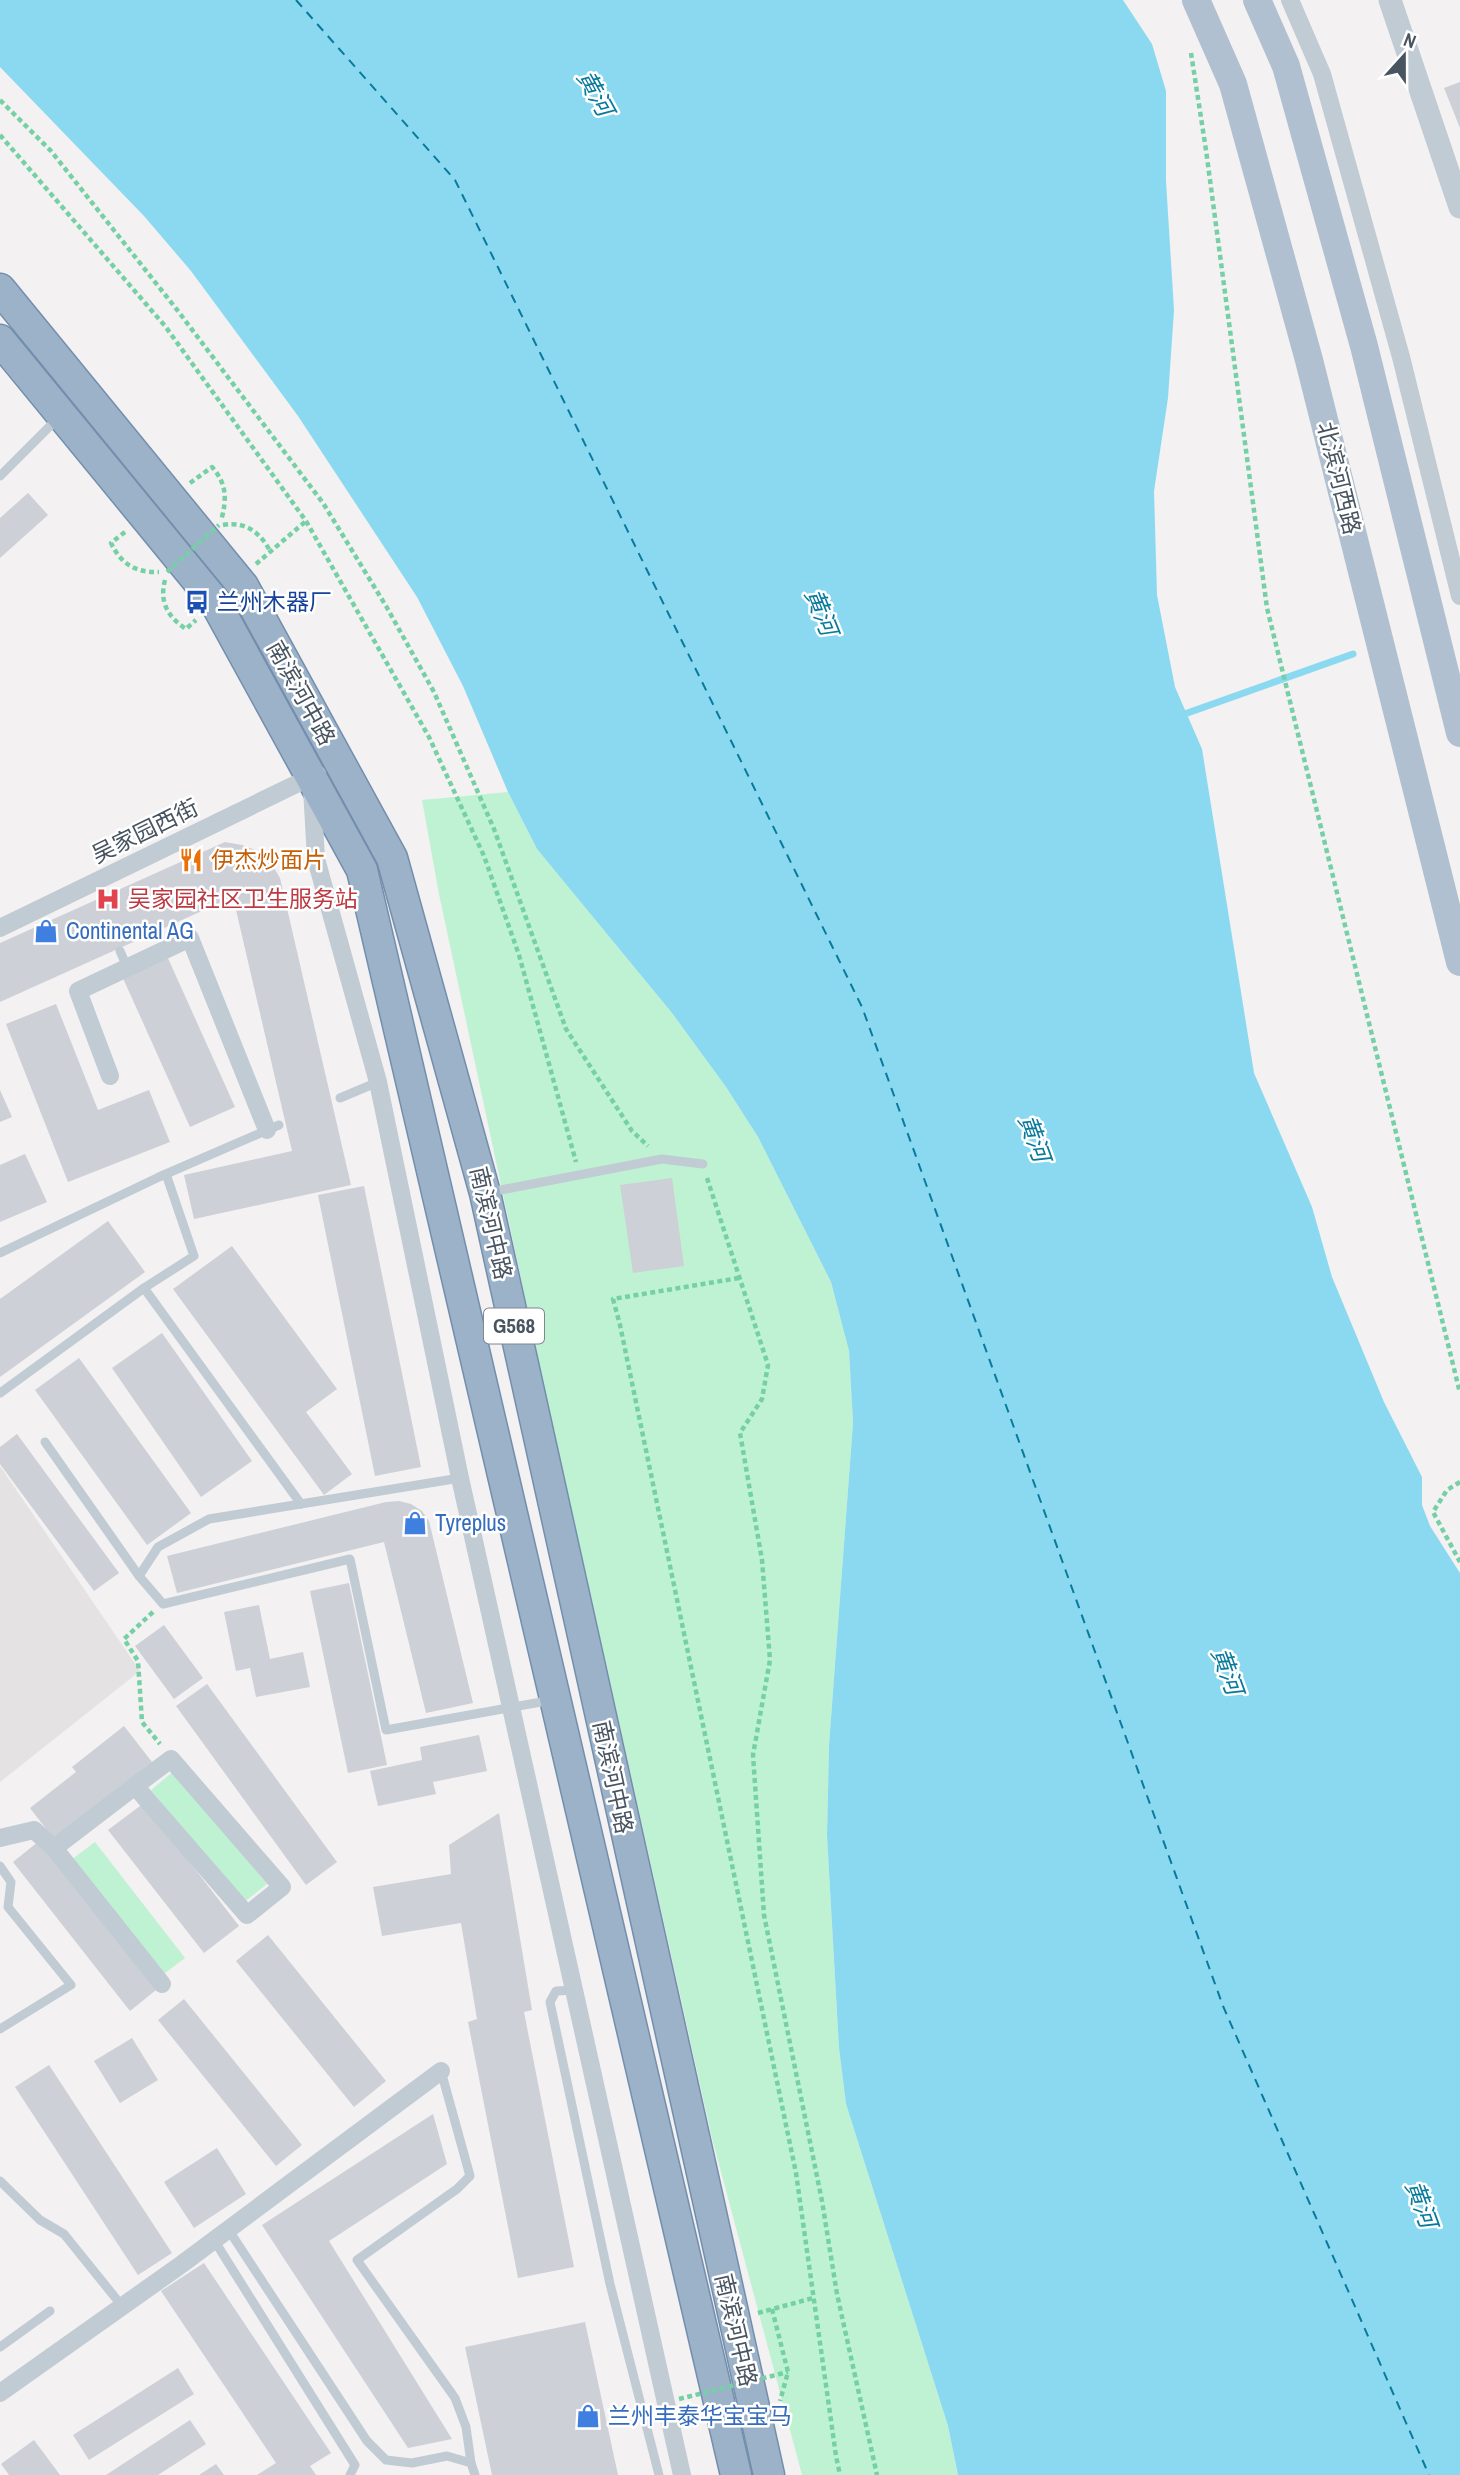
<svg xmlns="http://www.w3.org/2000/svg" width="1460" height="2475" viewBox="0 0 1460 2475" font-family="'Archivo Narrow','Noto Sans SC',sans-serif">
<rect width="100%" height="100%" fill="#f3f1f1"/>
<path fill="#e5e2e3" d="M0,1466L140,1671L0,1782Z"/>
<g fill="#bff2d3">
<path d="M508,792L537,849L672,1013L726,1087L758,1137L831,1282L849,1351L853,1423L829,1745L827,1836L839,2048L846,2104L948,2426L958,2475H802L712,2138L540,1368L439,894L422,800Z"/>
<path d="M175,1770L267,1884L243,1903L151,1790Z"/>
<path d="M95,1842L185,1958L161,1976L71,1860Z"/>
</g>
<path fill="#8bd9f0" d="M0,0H1123L1152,44L1166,91V181L1174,310L1168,398L1154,491L1157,595L1175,687L1202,749L1254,1073L1312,1207L1332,1277L1384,1402L1422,1477V1505L1430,1526L1460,1573V2475H958L948,2426L846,2104L839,2048L827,1836L829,1745L853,1423L849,1351L831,1282L758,1137L726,1087L672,1013L537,849L508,792L463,686L417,597L298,416L191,271L144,216L0,67Z"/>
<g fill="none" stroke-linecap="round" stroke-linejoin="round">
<path stroke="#8bd9f0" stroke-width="7" d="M1179,716L1353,654"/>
<path stroke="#087a9c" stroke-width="2" stroke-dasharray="9 7" stroke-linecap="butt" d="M296,0L455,180L862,1007L1223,2006L1429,2475"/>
</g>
<g fill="#cdd0d6">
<path d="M1460,82V128L1444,88Z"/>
<path d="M28,493L48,515L0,558V518Z"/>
<path d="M225,842L242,845L258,851L271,863L280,878L351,1185L194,1219L184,1175L292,1151L233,897L0,1002V943Z"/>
<path d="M167,956L235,1107L190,1127L122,976Z"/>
<path d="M56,1004L98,1110L149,1090L170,1142L68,1182L6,1024Z"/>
<path d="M0,1090L12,1117L0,1122Z"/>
<path d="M25,1154L47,1202L0,1222V1165Z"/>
<path d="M672,1178L684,1266L633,1273L620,1185Z"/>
<path d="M364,1186L421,1467L375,1476L318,1195Z"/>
<path d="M108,1221L145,1272L0,1377V1299Z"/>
<path d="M232,1246L337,1389L306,1412L352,1474L324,1495L173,1289Z"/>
<path d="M162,1333L252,1461L201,1497L112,1368Z"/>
<path d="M79,1358L191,1513L147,1545L35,1390Z"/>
<path d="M17,1434L119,1573L94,1591L0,1464V1447Z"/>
<path d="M399,1501L411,1504L422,1511L429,1521L473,1703L426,1713L384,1542L177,1593L167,1556L386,1502Z"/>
<path d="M349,1583L387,1765L348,1773L310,1591Z"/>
<path d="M259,1605L270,1659L303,1652L310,1687L256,1697L250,1668L236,1671L224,1612Z"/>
<path d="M164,1625L203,1678L174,1699L135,1646Z"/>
<path d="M207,1684L337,1862L306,1885L176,1706Z"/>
<path d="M124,1726L152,1762L54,1839L30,1808L76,1772L72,1767Z"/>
<path d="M479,1735L487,1771L433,1782L436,1794L378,1806L370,1771L422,1760L420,1747Z"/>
<path d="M144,1803L239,1926L204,1953L108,1830Z"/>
<path d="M499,1813L532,2010L524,2012L574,2267L518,2278L468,2022L477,2019L461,1923L382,1936L373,1887L451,1874L449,1845Z"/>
<path d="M39,1841L156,1990L130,2011L13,1862Z"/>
<path d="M268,1935L386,2081L354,2107L236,1961Z"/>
<path d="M184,1999L302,2145L276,2166L158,2020Z"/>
<path d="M132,2038L158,2080L120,2103L94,2061Z"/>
<path d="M49,2065L172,2253L138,2275L15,2087Z"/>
<path d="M433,2114L447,2164L329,2241L452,2439L408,2448L262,2225Z"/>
<path d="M217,2148L246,2194L194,2228L164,2182Z"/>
<path d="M204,2263L331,2453L310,2466L316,2475H257L276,2463L161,2291Z"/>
<path d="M585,2322L618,2475H492L465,2347Z"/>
<path d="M178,2368L194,2394L89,2460L73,2435Z"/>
<path d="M190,2420L206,2444L158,2475H106Z"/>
<path d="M34,2440L60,2475H9L1,2464Z"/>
<path d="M216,2464L224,2475H199Z"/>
</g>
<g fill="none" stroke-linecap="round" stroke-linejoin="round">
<g stroke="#738ead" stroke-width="33">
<g id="trunk">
<path d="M0,289L243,586L392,858L485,1193L769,2475"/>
<path d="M0,340L215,602L362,870L736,2475"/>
</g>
</g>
<g stroke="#75d1a5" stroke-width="4.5" stroke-dasharray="5 3.5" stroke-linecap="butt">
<path d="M1191,53L1206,150L1267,608L1460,1393"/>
<path d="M0,100L51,151L178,311L323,503L386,606L434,692L494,829L566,1029L632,1131L648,1146"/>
<path d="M0,135L165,326L306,521L429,737L484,856L519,955L576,1162"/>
<path d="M190,483L212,467C227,484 227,499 221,521"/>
<path d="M223,525C245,521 260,532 270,551"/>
<path d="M125,532L111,543C121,564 136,573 159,572"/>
<path d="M256,564L306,521"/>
<path d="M165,580C159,602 168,617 186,629L196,620"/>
<path d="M707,1178L768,1365L762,1399L740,1433L762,1560L770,1660L753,1755L764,1915L822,2201L837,2294L877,2475"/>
<path d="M739,1278L613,1299L620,1325L796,2173L836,2456L840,2475"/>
<path d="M1460,1482L1447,1490L1433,1512L1460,1562"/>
<path d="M153,1612L124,1639L138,1661L142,1722L160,1744"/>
<path d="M772,2309L788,2372L780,2401"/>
<path d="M758,2313L813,2298"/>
</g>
<g stroke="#c1cbd3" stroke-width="9">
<path d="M0,476L58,418"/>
<path d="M120,951L127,967"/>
<path d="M340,1098L378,1082"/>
<path d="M490,1192L662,1159L703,1164"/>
<path d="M0,1253L159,1177L279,1125"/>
<path d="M144,1288L301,1504"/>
<path d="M0,1393L144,1288L194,1256L166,1174"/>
<path d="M45,1442L139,1576"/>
<path d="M460,1478L209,1519L158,1547L139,1576L163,1604L350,1559L386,1730L552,1700"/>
<path d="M0,1866L11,1882L8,1907L71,1985L0,2029"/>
<path d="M575,1990L556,1991L550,2002L610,2284L659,2475"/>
<path d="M441,2071L470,2176L457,2189L357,2260L455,2398L466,2427L471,2463"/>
<path d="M0,2181L40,2220L64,2234L122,2306"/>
<path d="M228,2229L367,2441L386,2460L412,2463L447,2456L471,2463L475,2475"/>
<path d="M214,2240L355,2465L350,2475"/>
<path d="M0,2347L50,2311"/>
</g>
<g stroke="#c1cbd3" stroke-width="18">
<path d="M1290,0L1322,74L1401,357L1460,596"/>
<path d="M312,788L316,859L378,1082L460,1478L682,2475"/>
<path d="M0,928L317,774"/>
<path d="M110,1076L78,991L190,938L267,1130"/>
<path d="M171,1759L282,1887L247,1915L135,1786Z"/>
<path d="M0,1838L34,1830L54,1848L135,1786"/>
<path d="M54,1848L162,1984"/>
<path d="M0,2393L182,2264L441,2071"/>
</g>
<path stroke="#c1cbd3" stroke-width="23" d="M1390,0L1460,207"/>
<g stroke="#b0c0d0" stroke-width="28">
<path d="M1196,0L1233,84L1309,360L1460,962"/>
<path d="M1257,0L1286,66L1364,346L1460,733"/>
</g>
<use href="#trunk" stroke="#9cb2c8" stroke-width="30"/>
<g stroke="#75d1a5" stroke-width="4.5" stroke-dasharray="5 3.5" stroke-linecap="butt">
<path d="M167,572L219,525"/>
<path d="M679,2399L788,2372"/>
</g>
</g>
<defs>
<g id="bus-bare" transform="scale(1.89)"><path d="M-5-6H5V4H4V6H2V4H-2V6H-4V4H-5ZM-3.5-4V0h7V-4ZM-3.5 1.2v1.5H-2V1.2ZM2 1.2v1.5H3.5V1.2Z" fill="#1a4fb4" stroke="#fff" stroke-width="2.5" paint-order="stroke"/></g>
<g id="restaurant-bare" transform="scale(1.89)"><path d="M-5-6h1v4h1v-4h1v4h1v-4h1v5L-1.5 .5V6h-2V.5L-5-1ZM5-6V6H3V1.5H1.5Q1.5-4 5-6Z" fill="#e8710a" stroke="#fff" stroke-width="2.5" paint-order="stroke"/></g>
<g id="hospital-bare" transform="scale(1.89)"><path d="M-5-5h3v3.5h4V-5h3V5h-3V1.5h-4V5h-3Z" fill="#e0444e" stroke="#fff" stroke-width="2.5" paint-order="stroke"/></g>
<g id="shop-bare" transform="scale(1.89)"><path d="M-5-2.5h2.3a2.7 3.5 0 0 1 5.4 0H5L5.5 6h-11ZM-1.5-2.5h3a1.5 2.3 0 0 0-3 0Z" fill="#3f7fe0" stroke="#fff" stroke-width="2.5" paint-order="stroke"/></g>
</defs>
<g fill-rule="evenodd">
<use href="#bus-bare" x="197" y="602"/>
<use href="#restaurant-bare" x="191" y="860"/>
<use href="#hospital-bare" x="108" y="899"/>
<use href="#shop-bare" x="46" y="931"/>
<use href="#shop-bare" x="415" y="1523"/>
<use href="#shop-bare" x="588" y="2416"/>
</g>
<g text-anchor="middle" stroke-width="5" stroke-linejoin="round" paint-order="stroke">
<rect fill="#fff" stroke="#7f8790" stroke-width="2" x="484" y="1308.5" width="60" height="35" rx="5"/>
<g font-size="21" font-weight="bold" fill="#485460">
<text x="514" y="1333">G568</text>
</g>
<g font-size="23" fill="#485460" stroke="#fff">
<text transform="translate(1339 478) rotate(76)" y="8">北滨河西路</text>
<text transform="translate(301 693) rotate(61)" y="8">南滨河中路</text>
<text transform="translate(145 831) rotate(-26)" y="8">吴家园西街</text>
<text transform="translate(491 1223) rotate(77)" y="8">南滨河中路</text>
<text transform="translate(613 1777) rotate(78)" y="8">南滨河中路</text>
<text transform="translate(736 2330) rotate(77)" y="8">南滨河中路</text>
</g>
<g font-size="23" fill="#164399" stroke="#fff" text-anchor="start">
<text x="217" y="610">兰州木器厂</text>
</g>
<g font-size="23" fill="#c56008" stroke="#fff" text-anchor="start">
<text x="211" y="868">伊杰炒面片</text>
</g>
<g font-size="23" fill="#be3a42" stroke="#fff" text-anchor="start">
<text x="128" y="907">吴家园社区卫生服务站</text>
</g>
<g font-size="23" fill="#366cbe" stroke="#fff" text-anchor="start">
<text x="66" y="939">Continental AG</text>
<text x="435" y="1531">Tyreplus</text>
<text x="608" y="2424">兰州丰泰华宝宝马</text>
</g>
<g font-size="24" font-style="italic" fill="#087a9c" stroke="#fff">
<text transform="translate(595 93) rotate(61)" y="8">黄河</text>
<text transform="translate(821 612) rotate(68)" y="8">黄河</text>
<text transform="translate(1034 1138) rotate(70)" y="8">黄河</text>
<text transform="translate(1227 1671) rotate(70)" y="8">黄河</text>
<text transform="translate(1421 2204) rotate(70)" y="8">黄河</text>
</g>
</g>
<g transform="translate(1404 56) rotate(21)" stroke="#ffffff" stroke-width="5" paint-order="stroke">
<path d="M0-5L12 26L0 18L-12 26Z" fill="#485460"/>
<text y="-10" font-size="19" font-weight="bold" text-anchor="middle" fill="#485460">N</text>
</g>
</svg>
